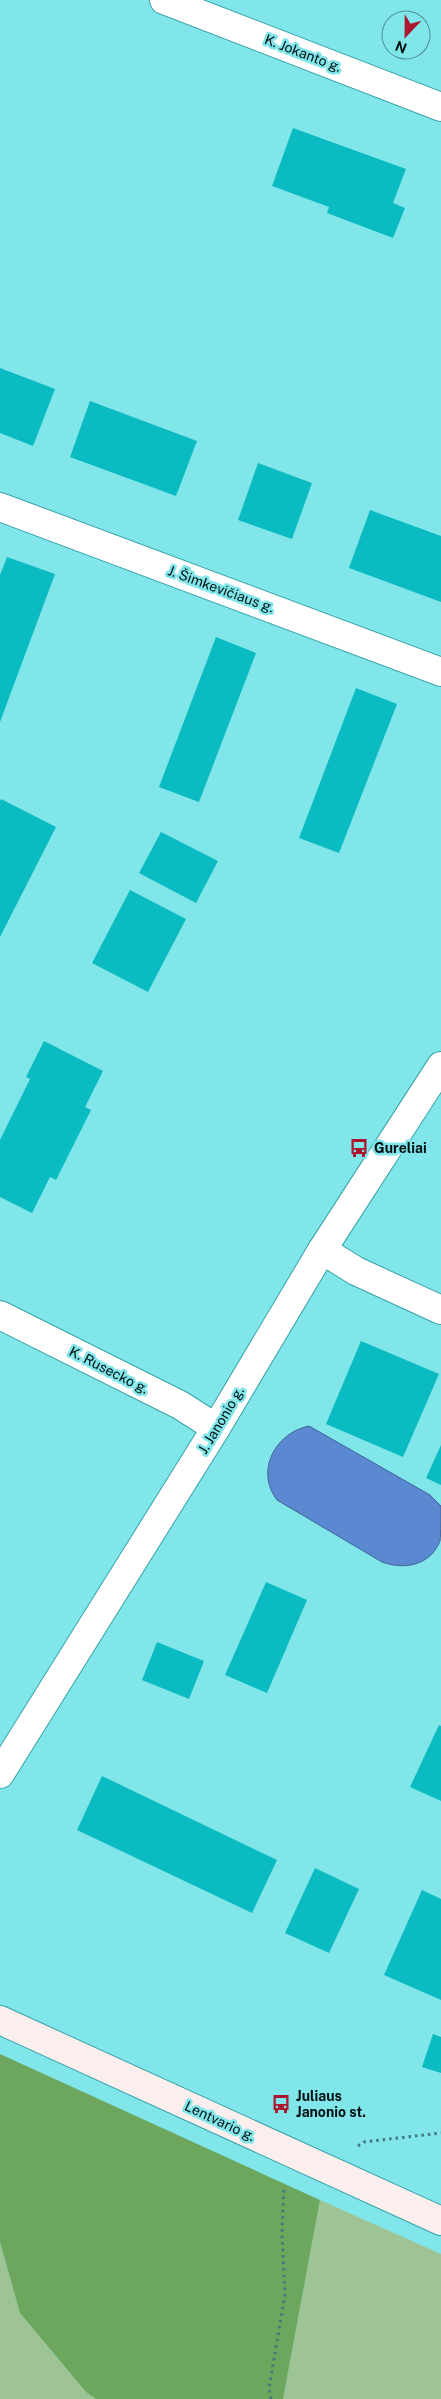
<svg xmlns="http://www.w3.org/2000/svg" width="441" height="2399" viewBox="0 0 441 2399" font-family="'Public Sans',sans-serif">
<rect width="100%" height="100%" fill="#81e6ea"/>
<g fill="#9ec495">
<path d="M320,2200L441,2254V2399H283Z"/>
<path d="M0,2242L20,2313L86,2392L96,2399H0Z"/>
</g>
<path fill="#6ca75d" d="M0,2054L320,2200L283,2399H96L86,2392L20,2313L0,2242Z"/>
<path fill="#5a88d1" stroke="#3f6497" d="M309,1426L430,1495L441,1506C441,1516 441,1532 440,1541C430,1566 404,1570 382,1562L277,1500C255,1471 275,1433 309,1426Z"/>
<g fill="#0bbbc2">
<path d="M293,128L406,169L393,203L405,208L393,238L327,213L329,207L272,186Z"/>
<path d="M0,368L55,389L33,446L0,433Z"/>
<path d="M90,401L197,441L176,496L70,457Z"/>
<path d="M258,463L312,483L292,539L238,520Z"/>
<path d="M370,510L441,536V602L349,568Z"/>
<path d="M7,557L55,574L0,722V575Z"/>
<path d="M216,637L256,653L199,802L159,787Z"/>
<path d="M356,688L397,704L339,853L299,838Z"/>
<path d="M1,799L56,827L0,937V801Z"/>
<path d="M161,832L218,861L196,903L139,873Z"/>
<path d="M130,890L186,919L148,992L92,963Z"/>
<path d="M44,1041L103,1071L85,1107L91,1110L56,1180L50,1177L32,1213L0,1197V1140L30,1079L26,1077Z"/>
<path d="M361,1341L439,1374L403,1457L326,1424Z"/>
<path d="M441,1445V1485L426,1478Z"/>
<path d="M266,1582L307,1600L267,1693L225,1675Z"/>
<path d="M157,1642L204,1661L189,1699L142,1680Z"/>
<path d="M439,1725L441,1726V1801L410,1787Z"/>
<path d="M102,1776L277,1860L252,1913L77,1830Z"/>
<path d="M315,1868L359,1889L329,1953L285,1933Z"/>
<path d="M422,1890L441,1899V2000L384,1975Z"/>
<path d="M433,2034L441,2037V2073L422,2067Z"/>
</g>
<g fill="none" stroke-linecap="round" stroke-linejoin="round">
<g stroke="#38a2a7" stroke-width="30">
<g id="street">
<path d="M164,0L441,107"/>
<path d="M0,507L441,672"/>
<path d="M322,1250L356,1271L441,1310"/>
<path d="M0,1315L180,1405L216,1428"/>
<path d="M0,1774L216,1428L322,1250L441,1066"/>
</g>
</g>
<g stroke="#38a2a7" stroke-width="30">
<path id="secondary" d="M0,2020L441,2221"/>
</g>
<g stroke="#407a7c" stroke-width="3" stroke-dasharray="2.5 4" stroke-linecap="butt">
<path d="M358,2146L364,2142L441,2133"/>
<path d="M271,2399L269,2388L285,2295L282,2233L284,2186"/>
</g>
<use href="#street" stroke="#fff" stroke-width="28"/>
<use href="#secondary" stroke="#fbefee" stroke-width="28"/>
</g>
<defs>
<g id="bus-bare" transform="scale(1.5)"><path d="M-5-6H5V4H4V6H2V4H-2V6H-4V4H-5ZM-3.5-4V0h7V-4ZM-3.5 1.2v1.5H-2V1.2ZM2 1.2v1.5H3.5V1.2Z" fill="#ac1631" stroke="#81e6ea" stroke-width="2.5" paint-order="stroke"/></g>
</defs>
<g fill-rule="evenodd">
<use href="#bus-bare" x="359" y="1148"/>
<use href="#bus-bare" x="281" y="2104"/>
</g>
<g text-anchor="middle" stroke-width="5" stroke-linejoin="round" paint-order="stroke">
<g font-size="14" fill="#000f10" stroke="#81e6ea">
<text transform="translate(303 53) rotate(21)" y="5">K. Jokanto g.</text>
<text transform="translate(221 589) rotate(20)" y="5">J. Šimkevičiaus g.</text>
<text transform="translate(109 1370) rotate(27)" y="5">K. Rusecko g.</text>
<text transform="translate(221 1420) rotate(-59)" y="5">J. Janonio g.</text>
<text transform="translate(220 2121) rotate(25)" y="5">Lentvario g.</text>
</g>
<g font-size="14" font-weight="bold" fill="#000f10" stroke="#81e6ea" text-anchor="start">
<text x="374" y="1153">Gureliai</text>
<text x="296" y="2101">Juliaus<tspan x="296" dy="16">Janonio st.</tspan></text>
</g>
</g>
<g transform="translate(406 35) rotate(202)"><circle r="24" fill="#81e6ea" stroke="#4d9093"/>
<path d="M0-4L9 19L0 12L-9 19Z" fill="#ac1631"/>
<text y="-8" font-size="14" font-weight="bold" text-anchor="middle" fill="#000f10">N</text>
</g>
</svg>
